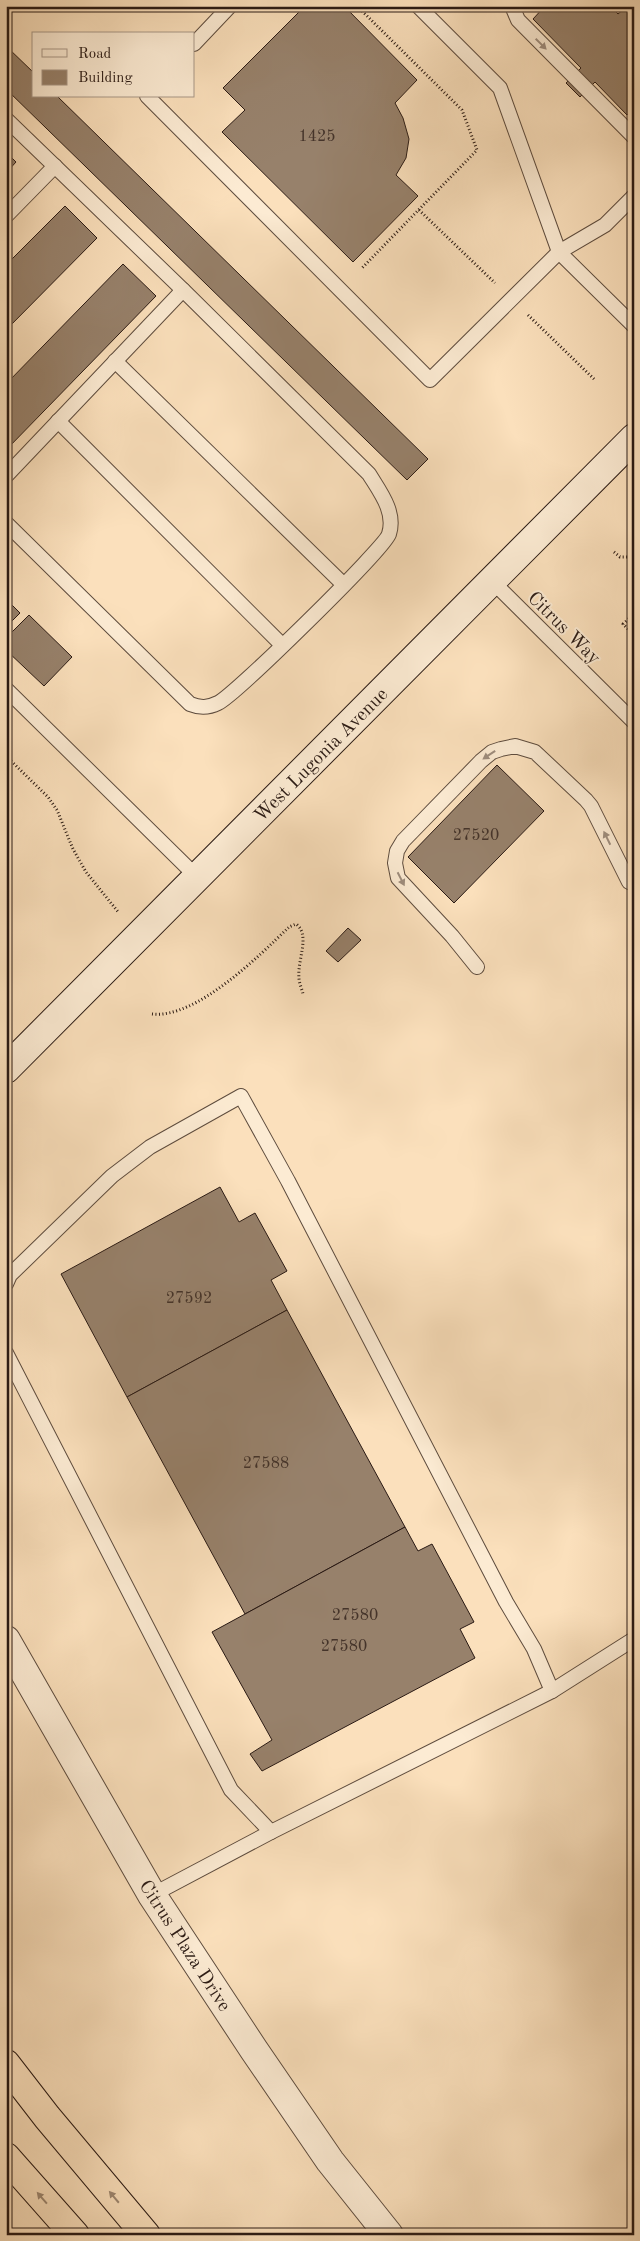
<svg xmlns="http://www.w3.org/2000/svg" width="640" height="2241" viewBox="0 0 640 2241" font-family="'Old Standard TT',serif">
<rect width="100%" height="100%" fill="#fbe0bc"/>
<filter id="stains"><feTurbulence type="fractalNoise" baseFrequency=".004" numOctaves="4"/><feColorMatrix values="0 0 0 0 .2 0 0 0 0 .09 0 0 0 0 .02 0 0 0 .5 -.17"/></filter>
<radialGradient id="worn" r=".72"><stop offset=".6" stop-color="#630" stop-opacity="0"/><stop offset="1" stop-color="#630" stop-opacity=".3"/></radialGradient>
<g fill="#97816b" stroke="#2a1a14">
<path d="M305,6H344L417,80L395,103L403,118L409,139L406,158L396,175L418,196L353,262L222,132L245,110L223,88Z"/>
<path d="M545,6H610L618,14L625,8L634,17V108L627,115L595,82L580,97L566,83L581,68L533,19Z"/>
<path d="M6,46L34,73V96H57L428,459L407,480L6,89Z"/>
<path d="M6,152L16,162L6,173Z"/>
<path d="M65,206L97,238L6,330V265Z"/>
<path d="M123,264L156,296L6,450V384Z"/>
<path d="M6,599L20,613L6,627Z"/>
<path d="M29,615L72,657L44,686L6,650V638Z"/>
<path d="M497,765L544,811L454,903L408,857Z"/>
<path d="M348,928L361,940L338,962L326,951Z"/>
<path d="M220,1187L239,1222L255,1213L287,1271L271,1280L287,1310L127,1397L61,1274Z"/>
<path d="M287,1310L405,1527L245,1614L127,1397Z"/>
<path d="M405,1527L418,1551L432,1544L474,1622L460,1629L475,1658L262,1771L250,1754L272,1740L212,1632Z"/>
</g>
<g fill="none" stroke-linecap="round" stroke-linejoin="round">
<g stroke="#5e4c3e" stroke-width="16">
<g id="service">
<path d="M418,6L500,88L559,252L634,326"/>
<path d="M512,6L518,20L634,137"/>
<path d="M194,44L230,6"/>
<path d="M147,96L430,380L559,252L605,225L634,196"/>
<path d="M6,119L183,290L6,476"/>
<path d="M6,216L55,166"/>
<path d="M115,361L343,584"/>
<path d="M58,421L282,645"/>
<path d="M6,523L190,704C200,708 208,708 218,703C235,695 385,548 389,534C396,512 380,492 369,474L183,290"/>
<path d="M492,581L634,722"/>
<path d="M6,689L197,877"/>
<path d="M477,967L452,936L398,878L395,863L397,851L403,841L481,761L492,752L501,749L515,746L535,752L586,800L591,806L629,882"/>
<path d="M6,1284L10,1275L112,1176L150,1147L241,1096L288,1181L506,1602L534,1649L552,1691"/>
<path d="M6,1353L231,1790L271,1832"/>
<path d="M152,1895L271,1832L552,1691L634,1639"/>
</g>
</g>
<g stroke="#5e4c3e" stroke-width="30">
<path id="tertiary" d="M6,1640L152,1895L254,2050L330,2161L389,2235"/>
</g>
<g stroke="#2a1a14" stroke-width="30">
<path id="secondary" d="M6,1069L634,438"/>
</g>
<g stroke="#2a1a14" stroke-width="30">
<g id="motorway">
<path d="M6,2064L47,2117L146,2235"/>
<path d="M6,2157L75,2235"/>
</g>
</g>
<g stroke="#2a1a14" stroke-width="3" stroke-dasharray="1 2.5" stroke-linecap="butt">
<path d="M357,6L462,110L477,150L362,268"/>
<path d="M419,210L495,283"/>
<path d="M528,315L594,379"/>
<path d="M614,552L620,557H634"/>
<path d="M634,614L623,624L634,635"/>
<path d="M6,756L48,797L57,810L73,849L86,872L119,913"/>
<path d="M152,1014C196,1019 259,956 289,927L296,924C311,935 297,960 299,978C299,983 302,989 303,994"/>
</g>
<use href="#service" stroke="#fcebd3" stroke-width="14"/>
<use href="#tertiary" stroke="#fcebd3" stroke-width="28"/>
<use href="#secondary" stroke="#fcebd3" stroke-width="28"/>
<use href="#motorway" stroke="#fbe0bc" stroke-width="28"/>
</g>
<defs><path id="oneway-solid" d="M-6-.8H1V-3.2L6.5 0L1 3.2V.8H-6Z" transform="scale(1.25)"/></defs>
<g fill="#9e8d7d">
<use href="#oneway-solid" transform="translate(541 44) rotate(45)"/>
<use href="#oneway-solid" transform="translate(489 755) rotate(146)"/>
<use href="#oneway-solid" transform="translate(607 838) rotate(-116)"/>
<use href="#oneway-solid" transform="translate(401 879) rotate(63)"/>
</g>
<g fill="#9d8770">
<use href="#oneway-solid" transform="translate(114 2197) rotate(-130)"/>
<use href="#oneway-solid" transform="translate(42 2198) rotate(-131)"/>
</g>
<g text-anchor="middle" stroke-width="4" stroke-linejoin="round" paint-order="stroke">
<g font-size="16" fill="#45342a">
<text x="317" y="141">1425</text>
<text x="476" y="840">27520</text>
<text x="189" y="1303">27592</text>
<text x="266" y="1468">27588</text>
<text x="355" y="1620">27580</text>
<text x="344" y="1651">27580</text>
</g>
<g font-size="19" fill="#2a1a14" stroke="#fcebd3">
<text transform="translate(565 627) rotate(45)" y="7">Citrus Way</text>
<text transform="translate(320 754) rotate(-45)" y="7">West Lugonia Avenue</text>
<text transform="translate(186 1945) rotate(57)" y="7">Citrus Plaza Drive</text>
</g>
</g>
<rect width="640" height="2241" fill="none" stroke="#fbe0bc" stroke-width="25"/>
<rect x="8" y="8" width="625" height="2226" fill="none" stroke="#2a1a14" stroke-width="2.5"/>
<rect x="12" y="12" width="615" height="2216" fill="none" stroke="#2a1a14"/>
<rect x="32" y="32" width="162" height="65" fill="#fcebd3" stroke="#a89787"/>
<rect x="42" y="49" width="25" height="8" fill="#fcebd3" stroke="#a89787"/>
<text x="78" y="58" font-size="15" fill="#2a1a14">Road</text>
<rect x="42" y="70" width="25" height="15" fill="#97816b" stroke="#a89787"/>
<text x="78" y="82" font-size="15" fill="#2a1a14">Building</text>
<rect width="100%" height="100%" filter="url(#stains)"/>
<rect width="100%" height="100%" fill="url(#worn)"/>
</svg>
